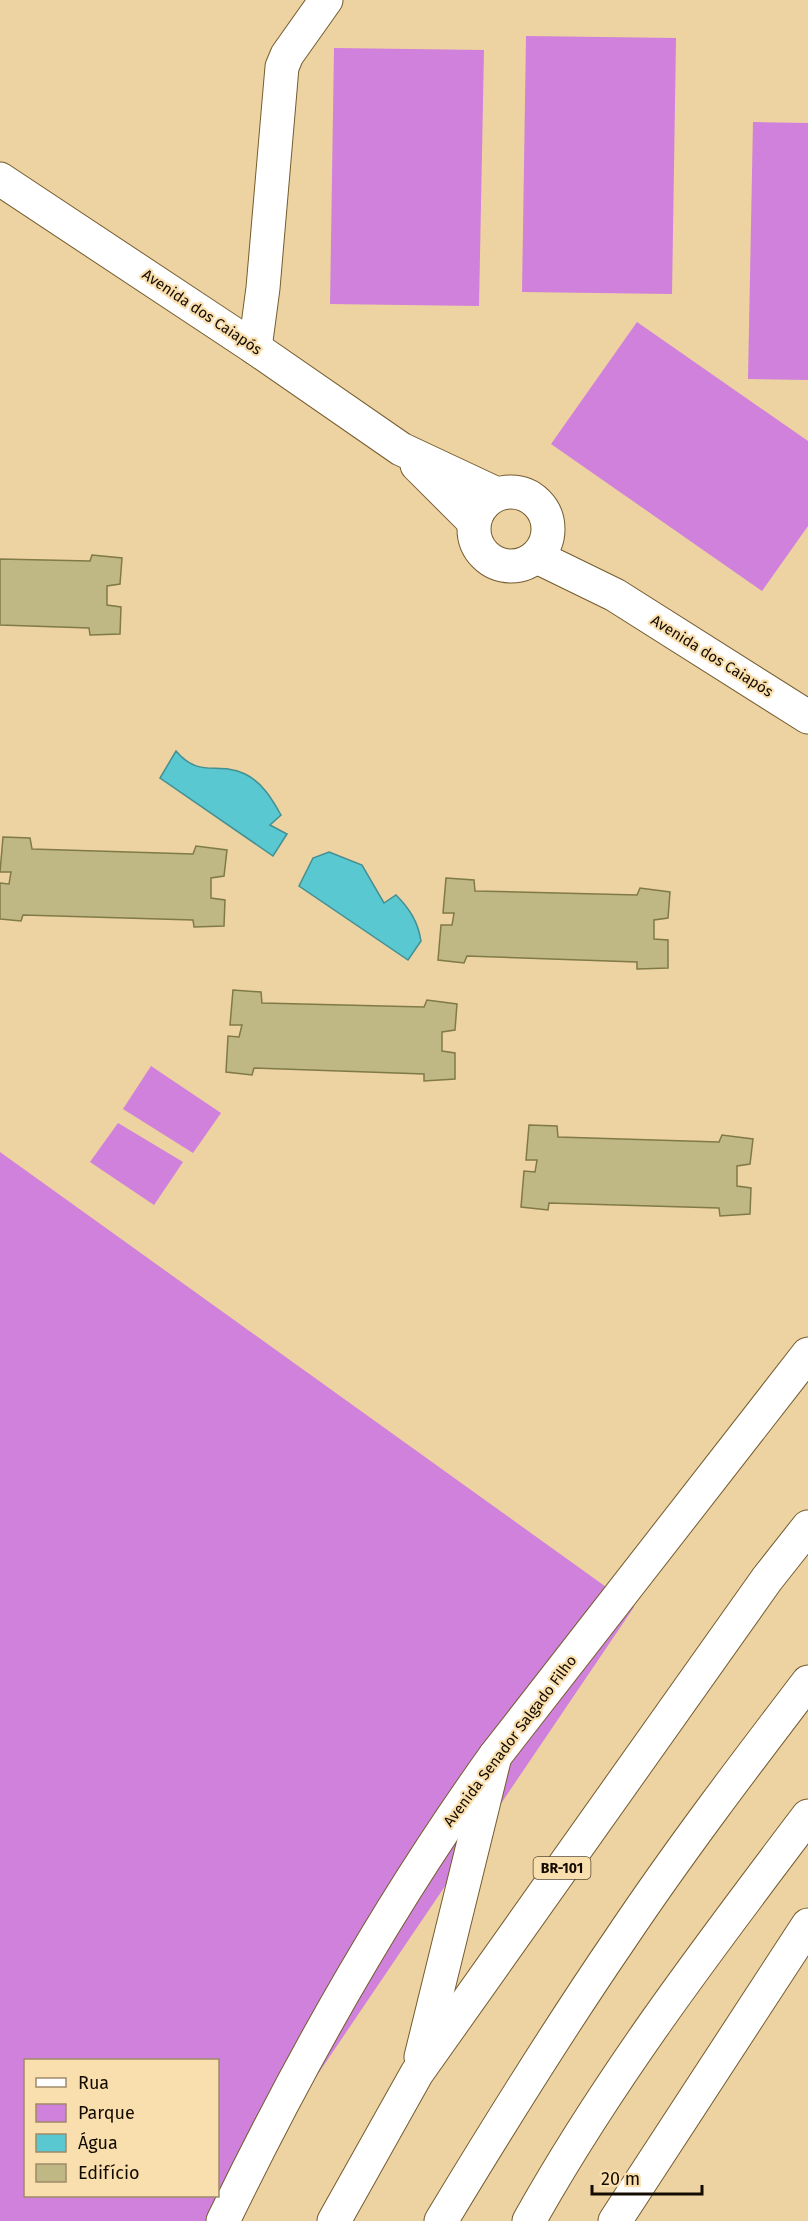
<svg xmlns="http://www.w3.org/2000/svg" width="808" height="2221" viewBox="0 0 808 2221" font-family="'Fira Sans',sans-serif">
<rect width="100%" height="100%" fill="#edd2a2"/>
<g fill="#cf81db" fill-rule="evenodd">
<path d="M526,36L676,38L672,294L522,292Z"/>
<path d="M334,48L484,50L479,306L330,304Z"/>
<path d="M753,122L808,123V380L748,379Z"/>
<path d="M637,322L808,441V526L762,591L551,444Z"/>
<path d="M151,1066L221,1113L193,1153L123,1109Z"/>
<path d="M118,1123L183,1162L154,1205L90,1162Z"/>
<path d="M0,1152L634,1607L263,2155L228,2221H0ZM26,2060H218V2196H26Z"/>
</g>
<g fill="#59c8d0" stroke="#448f92" stroke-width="1.5">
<path d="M176,751C200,779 217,761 245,774C262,782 272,799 281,815L270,825L287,834L273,856L160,778Z"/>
<path d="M329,852L362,865L384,903L396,895C410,909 418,922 421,941L408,960L299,886L313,858Z"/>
</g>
<g fill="#bfb884" stroke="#807a48" stroke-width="1.5">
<path d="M92,555L122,558L120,584L107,586V605L121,607L120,634L90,635L89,628L0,625V559L90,561Z"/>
<path d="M3,837L30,838L32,849L193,854L196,846L227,850L224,876L211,878V898L225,900L224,926L194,927L193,920L23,915L21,921L0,919V883L9,884L11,872H0Z"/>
<path d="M446,878L474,880L475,891L637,895L640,888L670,892L668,918L654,920V939L668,940V968L637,969V962L467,956L464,963L438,960L441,925H452L454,913H443Z"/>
<path d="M233,990L261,992L262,1003L424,1007L427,1000L457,1004L455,1030L442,1032V1051L455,1053V1079L424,1081V1074L254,1068L252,1075L226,1072L228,1036L239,1037L242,1025H230Z"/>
<path d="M529,1125L557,1126L558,1137L719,1142L722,1135L753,1139L750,1164L737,1166V1186L751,1188L750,1214L720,1216L719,1208L549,1203L548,1210L521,1207L524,1171L535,1172L537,1160H526Z"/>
</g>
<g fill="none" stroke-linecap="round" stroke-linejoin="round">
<g stroke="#745c2f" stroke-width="35">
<g id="minor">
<path d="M255,348L263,288L282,67L287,55L326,0"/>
<path d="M615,2221L808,1925"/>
</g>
</g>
<g stroke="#745c2f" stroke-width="35">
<g id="major">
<path d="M0,179L255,348L401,449L497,494"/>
<path d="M417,465L474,522"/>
<circle cx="511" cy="529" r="37"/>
<path d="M537,557L615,595L808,717"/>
<path d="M223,2221C301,2060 390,1902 495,1756L808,1354"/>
<path d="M529,2221C609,2078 709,1947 808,1816"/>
</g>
</g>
<g stroke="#745c2f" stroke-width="35">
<g id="highway">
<path d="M421,2057L495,1756"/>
<path d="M334,2221L417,2073L767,1579L808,1527"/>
<path d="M441,2221C499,2125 558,2030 621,1938C680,1850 744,1766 808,1682"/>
</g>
</g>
<use href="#minor" stroke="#fff" stroke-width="33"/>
<use href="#major" stroke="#fff" stroke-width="33"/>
<use href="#highway" stroke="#fff" stroke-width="33"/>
</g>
<g text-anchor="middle" stroke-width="4.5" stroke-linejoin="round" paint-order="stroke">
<rect fill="#fadfae" stroke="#594b34" stroke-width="1.5" x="533.5" y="1857" width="57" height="22" rx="4.5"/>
<g font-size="14" font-weight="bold" fill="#140b00">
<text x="562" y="1873">BR-101</text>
</g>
<g font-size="15" fill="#140b00" stroke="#fadfae">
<text transform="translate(202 312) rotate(34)" y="5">Avenida dos Caiapós</text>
<text transform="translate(712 656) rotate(32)" y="5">Avenida dos Caiapós</text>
<text transform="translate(510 1741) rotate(-53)" y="5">Avenida Senador Salgado Filho</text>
</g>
</g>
<rect x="24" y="2059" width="195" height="138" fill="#fadfae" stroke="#9e8a68" stroke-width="1.5"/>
<rect x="36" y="2078" width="30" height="9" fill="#ffffff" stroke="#9e8a68" stroke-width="1.5"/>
<text x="78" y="2089" font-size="18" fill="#140b00">Rua</text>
<rect x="36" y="2104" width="30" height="18" fill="#cf81db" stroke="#9e8a68" stroke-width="1.5"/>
<text x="78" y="2119" font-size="18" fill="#140b00">Parque</text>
<rect x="36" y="2134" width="30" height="18" fill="#59c8d0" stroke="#9e8a68" stroke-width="1.5"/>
<text x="78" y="2149" font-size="18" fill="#140b00">Água</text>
<rect x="36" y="2164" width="30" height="18" fill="#bfb884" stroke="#9e8a68" stroke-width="1.5"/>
<text x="78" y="2179" font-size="18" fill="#140b00">Edifício</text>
<path d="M592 2185v9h110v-9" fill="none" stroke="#140b00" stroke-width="3"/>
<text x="601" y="2185" font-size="18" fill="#140b00" stroke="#fadfae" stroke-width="4.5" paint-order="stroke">20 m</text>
</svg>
